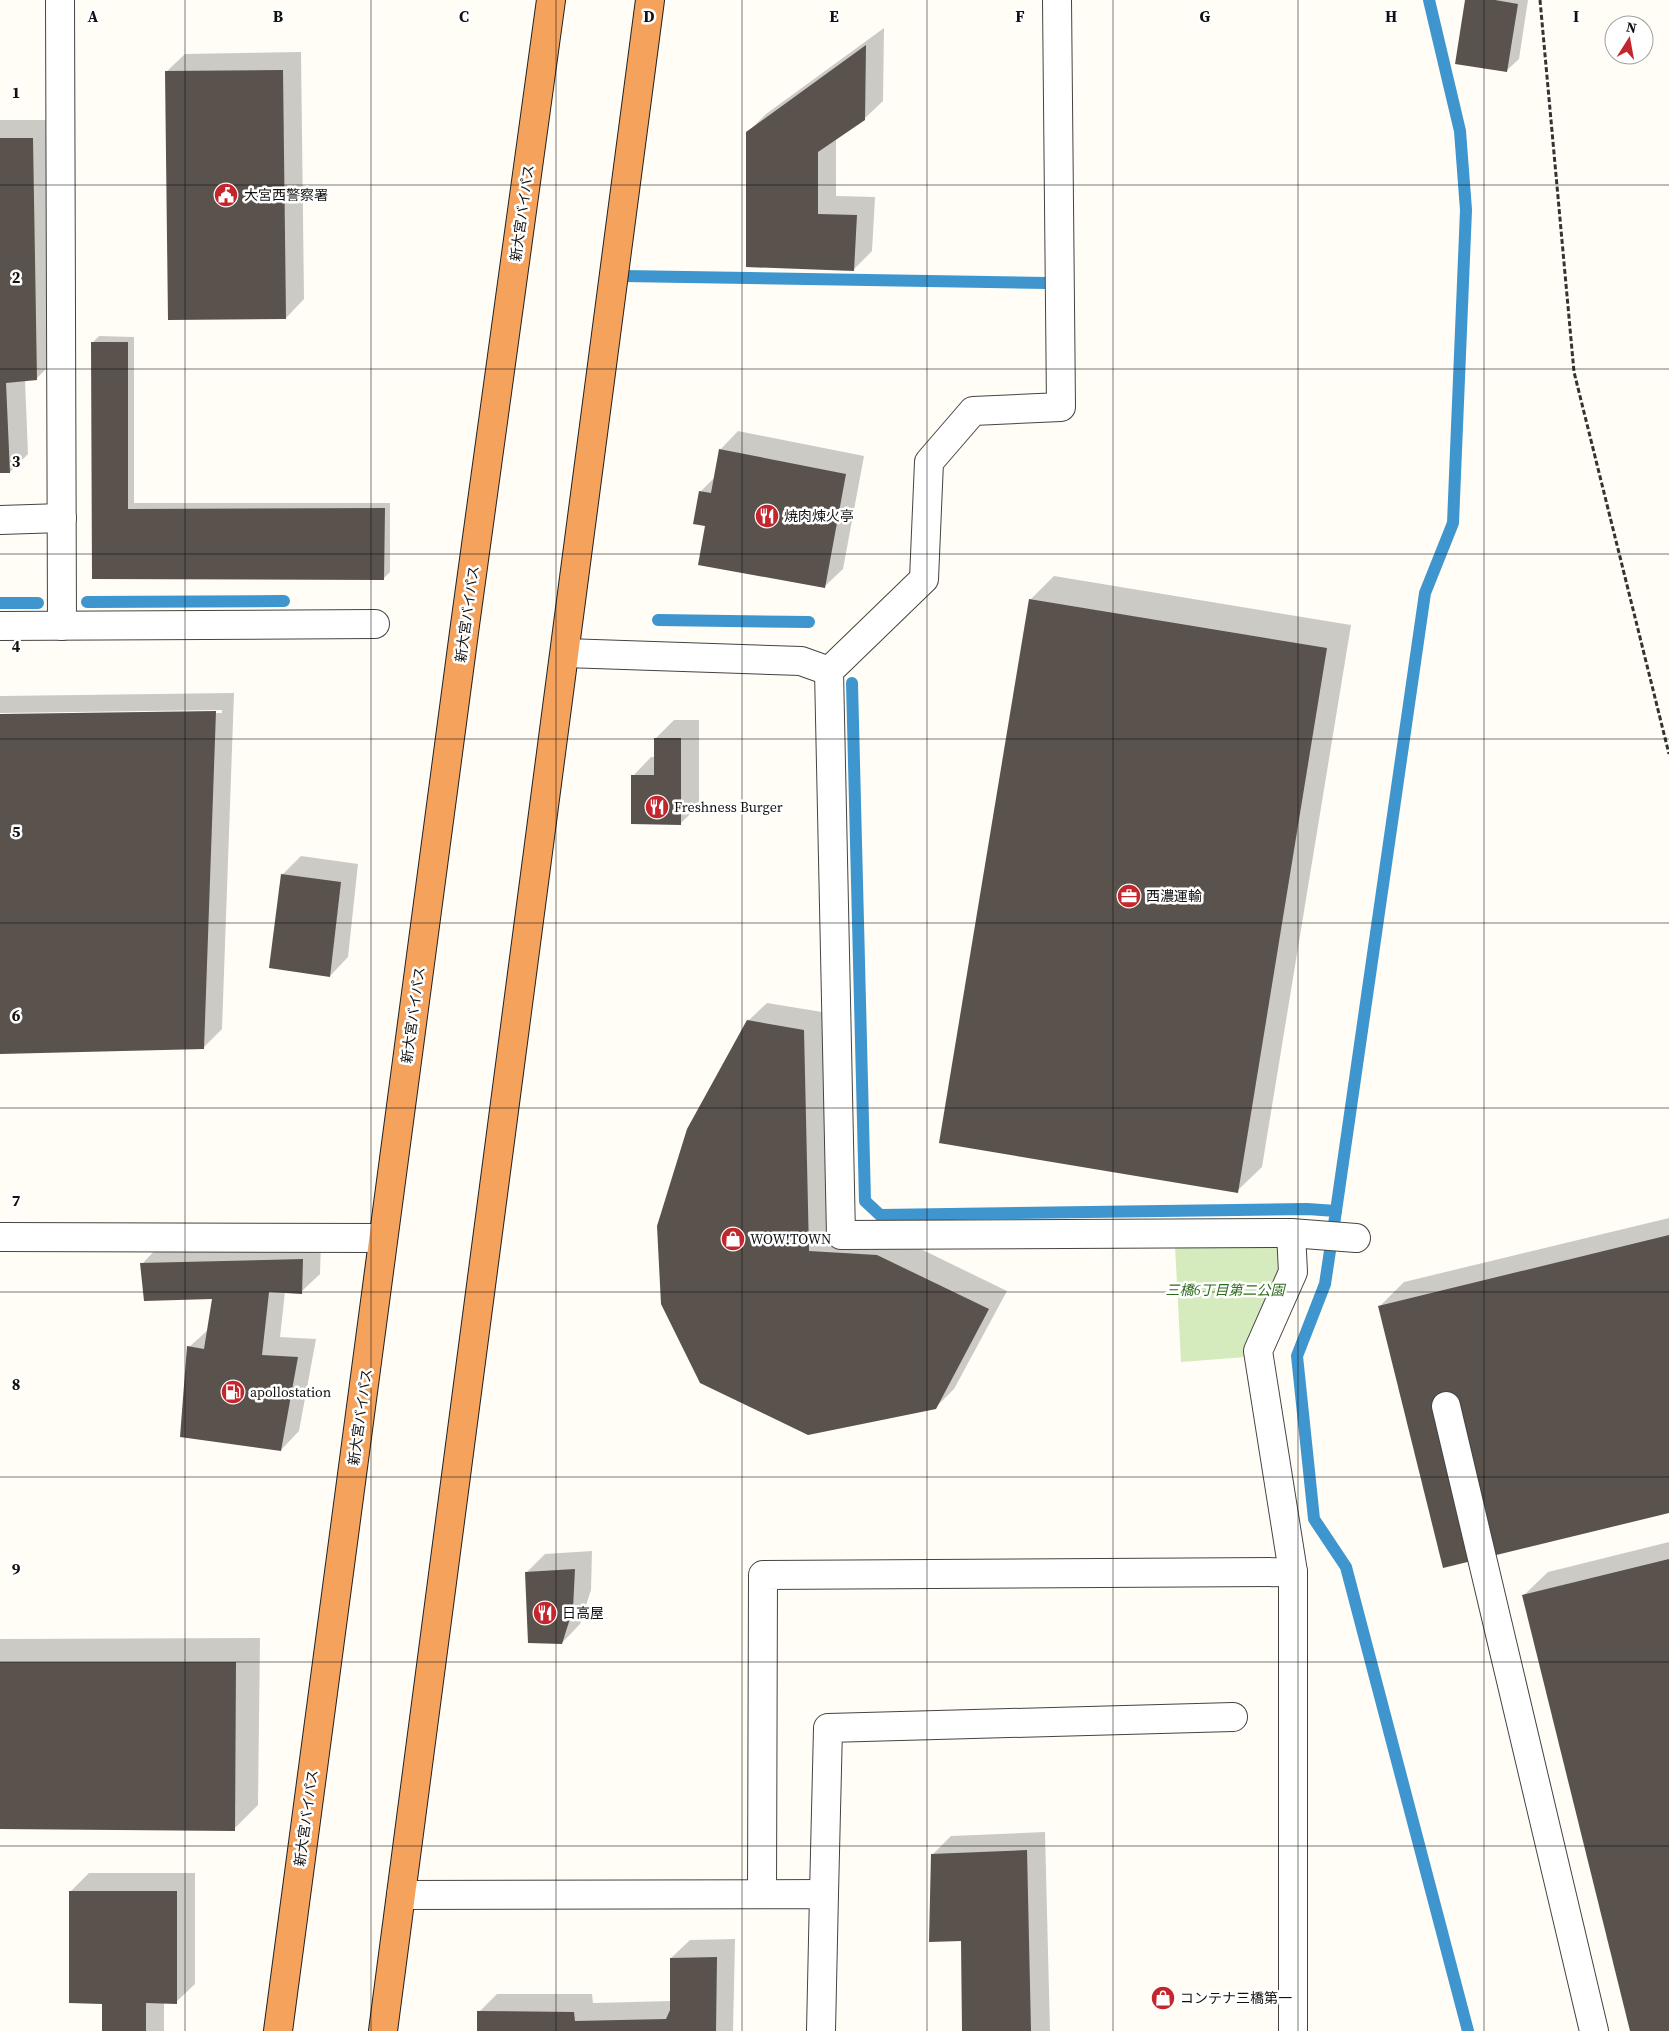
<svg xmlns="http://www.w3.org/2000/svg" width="1669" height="2031" viewBox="0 0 1669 2031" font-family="'Source Serif 4','Noto Sans JP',serif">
<rect width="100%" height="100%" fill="#fffdf5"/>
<path fill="#d5ebbd" d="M1284,1242V1270L1246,1357L1181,1362L1175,1245Z"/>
<g fill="#0003">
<path d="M1467,0H1528L1519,59L1506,71Z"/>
<path d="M884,28L883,101L864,119L836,139V196L875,197L872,251L854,269L747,133L766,114Z"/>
<path d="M301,52L304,299L286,318L166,72L185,54Z"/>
<path d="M0,120H51L54,361L36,379L25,380L28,454L10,472H0Z"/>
<path d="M99,336L134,337V503H390V572L384,578H93V342Z"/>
<path d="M738,431L864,456L843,569L824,587L706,525L701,491L715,477L720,450Z"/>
<path d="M1054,576L1351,625L1262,1167L1237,1191L1030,600Z"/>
<path d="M234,693L222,1029L204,1047L0,1053V715L222,713V710L0,713V696Z"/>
<path d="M674,720H699V805L680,824L633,776L651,757H655V739Z"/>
<path d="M301,856L358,864L348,957L330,976L271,967L283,874Z"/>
<path d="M767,1003L822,1012L827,1233L896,1237L1007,1291L954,1389L935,1408L808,1434L748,1021Z"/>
<path d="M1669,1218V1511L1379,1307L1404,1282Z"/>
<path d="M321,1241L320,1274L301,1292H285L280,1337L316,1339L299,1431L281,1450L189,1347L209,1329L214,1298L142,1264L160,1245Z"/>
<path d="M1669,1542V2031H1631L1523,1596L1548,1572Z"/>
<path d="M592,1551L591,1590L580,1624L562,1643L526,1573L545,1554Z"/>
<path d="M260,1638L258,1805L234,1829L0,1828V1639Z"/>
<path d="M1045,1832L1050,2031H963L962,1940L932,1855L951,1836Z"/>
<path d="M89,1873H195V1984L176,2002H164V2031H103V2002L70,1892Z"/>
<path d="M735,1939L733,2031H479V2012L497,1994H592L593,2003L671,2001V1958L690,1940Z"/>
</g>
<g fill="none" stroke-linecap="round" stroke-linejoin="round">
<g stroke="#3f96cf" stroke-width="12">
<path d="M623,276L1047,283"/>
<path d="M87,602L284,601"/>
<path d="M0,603H38"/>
<path d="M658,620L809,622"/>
<path d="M852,683L865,1201L880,1215L1307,1209L1336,1211L1325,1284L1297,1356L1314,1519L1346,1567L1468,2031"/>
<path d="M1336,1211L1425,593L1453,523L1466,210L1460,131L1429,0"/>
</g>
</g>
<g fill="#5a524d">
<path d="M1465,0H1495L1518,4L1507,72L1455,64Z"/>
<path d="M866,45L865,120L818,152V214L857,215L854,271L746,267V132Z"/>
<path d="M283,70L286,319L168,320L165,71Z"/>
<path d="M0,138H33L37,380L6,383L10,473H0Z"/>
<path d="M91,342H128V509L385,508L384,580L92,579Z"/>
<path d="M719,449L846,474L825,588L698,565L705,526L693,524L699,491L711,493Z"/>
<path d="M1029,599L1327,648L1238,1193L939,1143Z"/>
<path d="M216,711L204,1049L0,1054V714Z"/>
<path d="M654,738H681V825L631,824V775H654Z"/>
<path d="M281,874L341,882L330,977L269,968Z"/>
<path d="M747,1020L804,1030L809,1251L877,1255L989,1309L936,1409L808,1435L700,1383L661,1304L657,1226L687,1129Z"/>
<path d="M1669,1235V1513L1443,1568L1378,1306Z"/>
<path d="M303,1259L302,1294L269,1292L262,1355L298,1357L281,1451L180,1437L187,1346L204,1349L212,1299L144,1301L140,1263Z"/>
<path d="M1669,1559V2031H1630L1522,1595Z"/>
<path d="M575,1569L573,1609L562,1644L528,1643L525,1572Z"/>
<path d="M0,1662H236L235,1831L0,1829Z"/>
<path d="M1027,1850L1031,2031H962L961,1941L929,1942L931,1854Z"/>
<path d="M69,1891H177V2004L146,2003V2031H102V2004L69,2003Z"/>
<path d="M717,1957L716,2031H477V2011L574,2012L575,2021L666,2019L670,2010V1958Z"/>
</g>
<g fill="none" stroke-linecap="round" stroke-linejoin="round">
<g stroke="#444" stroke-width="30">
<g id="minor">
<path d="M60,0L62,626"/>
<path d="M1057,0L1061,407L973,411L929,462L924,579L829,671L841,1235L1291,1233L1293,1272L1258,1351L1293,1572V2031"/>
<path d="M0,520L62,518"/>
<path d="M0,626L375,624"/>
<path d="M565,653L801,661L829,671"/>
<path d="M1291,1233L1356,1238"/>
<path d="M0,1237L383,1238"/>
<path d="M1446,1406L1594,2031"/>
<path d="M762,1894L763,1575L1293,1572"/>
<path d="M824,1894L828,1728L1233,1717"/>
<path d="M401,1895L824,1894L821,2031"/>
</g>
</g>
<g stroke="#222" stroke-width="30">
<g id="highway">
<path d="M278,2031L465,625L551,0"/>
<path d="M383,2031L650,0"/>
</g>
</g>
<path stroke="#333" stroke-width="3" stroke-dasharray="5 2.5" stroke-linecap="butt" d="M1540,0L1574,372L1669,754"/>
<use href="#minor" stroke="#fff" stroke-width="28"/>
<use href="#highway" stroke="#f5a25d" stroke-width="28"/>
</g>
<path fill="none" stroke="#111" stroke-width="1" stroke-opacity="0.55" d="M185,0V2031M371,0V2031M556,0V2031M742,0V2031M927,0V2031M1113,0V2031M1298,0V2031M1484,0V2031M0,185H1669M0,369H1669M0,554H1669M0,739H1669M0,923H1669M0,1108H1669M0,1292H1669M0,1477H1669M0,1662H1669M0,1846H1669"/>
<defs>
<g id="civic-disc" transform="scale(1.25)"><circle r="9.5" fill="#c4262e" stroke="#fff"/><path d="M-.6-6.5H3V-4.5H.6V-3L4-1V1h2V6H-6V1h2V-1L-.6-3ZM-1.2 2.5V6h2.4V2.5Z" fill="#fff"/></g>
<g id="restaurant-disc" transform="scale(1.25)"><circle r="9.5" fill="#c4262e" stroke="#fff"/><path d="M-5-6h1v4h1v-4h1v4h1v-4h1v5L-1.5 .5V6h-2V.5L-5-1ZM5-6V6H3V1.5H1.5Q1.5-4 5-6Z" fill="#fff"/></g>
<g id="office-disc" transform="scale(1.25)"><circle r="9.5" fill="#c4262e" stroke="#fff"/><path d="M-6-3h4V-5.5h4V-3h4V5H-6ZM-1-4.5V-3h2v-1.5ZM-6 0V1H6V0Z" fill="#fff"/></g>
<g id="shop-disc" transform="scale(1.25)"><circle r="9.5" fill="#c4262e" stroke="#fff"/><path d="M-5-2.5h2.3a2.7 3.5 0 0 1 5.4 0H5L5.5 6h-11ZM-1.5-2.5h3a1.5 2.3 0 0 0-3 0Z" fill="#fff"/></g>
<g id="fuel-disc" transform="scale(1.25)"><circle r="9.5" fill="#c4262e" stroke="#fff"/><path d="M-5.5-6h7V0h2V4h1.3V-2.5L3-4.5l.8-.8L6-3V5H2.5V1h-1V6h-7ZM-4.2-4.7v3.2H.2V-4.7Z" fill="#fff"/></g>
</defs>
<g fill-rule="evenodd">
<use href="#civic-disc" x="226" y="195"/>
<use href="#restaurant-disc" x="767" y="516"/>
<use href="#restaurant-disc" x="657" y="807"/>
<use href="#office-disc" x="1129" y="896"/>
<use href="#shop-disc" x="733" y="1239"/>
<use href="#fuel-disc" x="233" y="1392"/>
<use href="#restaurant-disc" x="545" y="1613"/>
<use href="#shop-disc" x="1163" y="1998"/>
</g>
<g text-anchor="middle" stroke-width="5" stroke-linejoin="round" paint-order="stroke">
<g font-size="14" fill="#111" stroke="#fff" text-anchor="start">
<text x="244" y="200">大宮西警察署</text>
<text x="784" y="521">焼肉煉火亭</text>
<text x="674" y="812">Freshness Burger</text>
<text x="1146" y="901">西濃運輸</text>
<text x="750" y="1244">WOW!TOWN</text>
<text x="250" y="1397">apollostation</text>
<text x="562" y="1618">日高屋</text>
<text x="1180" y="2003">コンテナ三橋第一</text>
</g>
<g font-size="14" fill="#111" stroke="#fff">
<text transform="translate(522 213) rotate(-82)" y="5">新大宮バイパス</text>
<text transform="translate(467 614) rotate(-82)" y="5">新大宮バイパス</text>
<text transform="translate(413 1015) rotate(-82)" y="5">新大宮バイパス</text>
<text transform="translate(360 1417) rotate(-82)" y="5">新大宮バイパス</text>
<text transform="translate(306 1818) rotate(-82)" y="5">新大宮バイパス</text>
</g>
<g font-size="14" font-style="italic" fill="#2f6b1f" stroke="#fff">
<text x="1225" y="1295">三橋6丁目第二公園</text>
</g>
</g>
<g font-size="16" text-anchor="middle" font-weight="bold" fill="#111" stroke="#fff" stroke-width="5" stroke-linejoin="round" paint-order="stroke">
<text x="93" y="22">A</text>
<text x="278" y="22">B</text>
<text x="464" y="22">C</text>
<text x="649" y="22">D</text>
<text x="834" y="22">E</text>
<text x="1020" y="22">F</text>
<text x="1205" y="22">G</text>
<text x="1391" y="22">H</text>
<text x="1576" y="22">I</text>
<text x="16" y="98">1</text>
<text x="16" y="283">2</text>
<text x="16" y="467">3</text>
<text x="16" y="652">4</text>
<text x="16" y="837">5</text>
<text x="16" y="1021">6</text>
<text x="16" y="1206">7</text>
<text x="16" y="1390">8</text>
<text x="16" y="1575">9</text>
</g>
<g transform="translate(1629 40) rotate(11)"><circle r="24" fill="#ffffff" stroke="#a0a0a0"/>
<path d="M0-4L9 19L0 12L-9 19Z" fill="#c4262e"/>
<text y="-8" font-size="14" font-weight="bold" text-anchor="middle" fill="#111111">N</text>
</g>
</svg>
